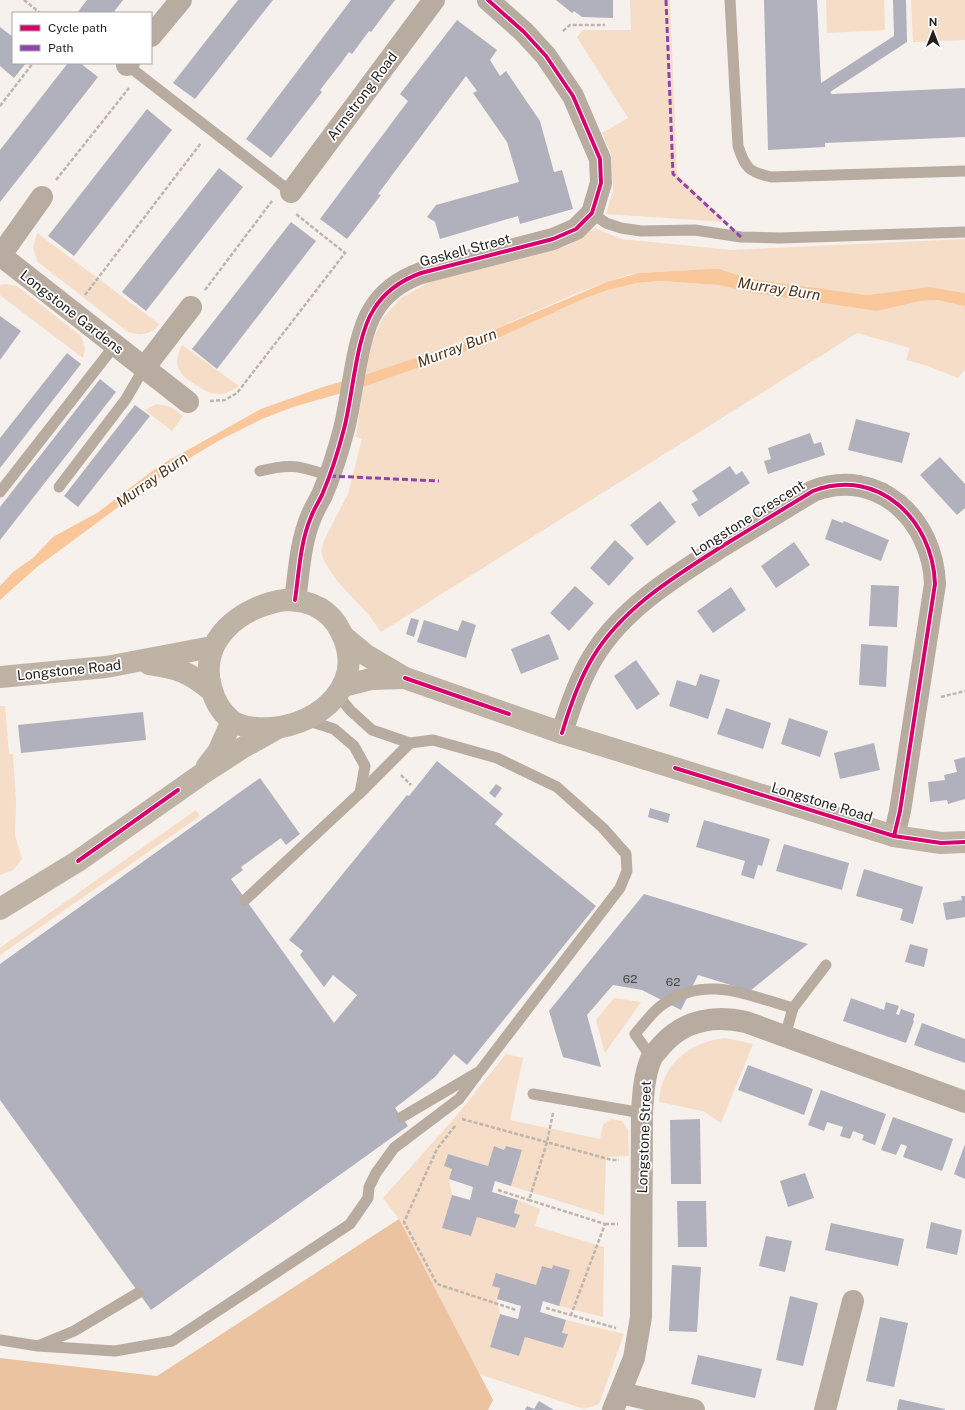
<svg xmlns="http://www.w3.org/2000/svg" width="965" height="1410" viewBox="0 0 965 1410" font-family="'Public Sans',sans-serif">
<rect width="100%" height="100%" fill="#f6f1ec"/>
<g fill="#f5ddc7">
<path d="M630,0H670L677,174L727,222L606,214L613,191L611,154L602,133L628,118L577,37L583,30H631Z"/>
<path d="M826,0H884L885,30L827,33Z"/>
<path d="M911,0H965V40L913,42Z"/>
<path d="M595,228L621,239L732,250L965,239V293L930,287L867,295L751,279L719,269H709L639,273L625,276L577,293L470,340L364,375L368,349L383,318L401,298L430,282L567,246Z"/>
<path d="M37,233L159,324C151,335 141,336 128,332L38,262L33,248Z"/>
<path d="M661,281L719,285L753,293L877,311L922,301L937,300L965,306V369L958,378L928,366L906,360L910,348L857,333L381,632L368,614L337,581L324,561L321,551L324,540L348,494L362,439L356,437L363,387L483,345L583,299L608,290L637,283Z"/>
<path d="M5,284L17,286L81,336L85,348L83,358L0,295V285Z"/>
<path d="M182,345L239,386C221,398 214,396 196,385C178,374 172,365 182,345Z"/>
<path d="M157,404L171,407L183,416L172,431L145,410Z"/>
<path d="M0,706H5L9,754H13L16,800L15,835L22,859L13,870L0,875Z"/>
<path d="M196,810L200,816L0,955V948Z"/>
<path d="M614,998L641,1002L605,1053L596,1020Z"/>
<path d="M726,1038L753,1044L721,1123L703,1111L659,1102C661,1064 691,1041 726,1038Z"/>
<path d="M506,1054L523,1058L510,1120L600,1139L603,1125L611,1119L622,1121L628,1130L629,1156L606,1157L604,1215L511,1186L522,1151L506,1146L504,1150L494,1146L488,1166L448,1154L444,1166L452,1169L449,1179L452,1195L442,1228L471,1236L477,1217L515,1228L519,1215L514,1213L518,1200L540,1209L535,1226L604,1247L603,1317L559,1306L552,1269L542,1266L536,1285L496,1273L492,1286L500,1288L497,1299L500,1314L490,1347L519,1356L525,1337L563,1348L567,1334L562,1333L566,1320L624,1334L599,1404L584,1409L479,1374L399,1219L383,1198L452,1121Z"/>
</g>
<path fill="#ebc3a0" d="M399,1219L493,1400L488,1410H0V1358L157,1376Z"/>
<path fill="#f9c79a" d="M709,269H719L751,279L867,295L930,287L965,293V306L937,300L921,301L877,311L753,293L719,285L661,281L637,283L608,290L583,299L483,345L363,387L293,407L262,419L220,440L166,472L152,484L140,491L37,567L0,600V586L13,572L33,558L53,537L97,513L159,466L261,409L323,387L364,375L470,340L607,282L639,273Z"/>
<g fill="#b1b1bd">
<path d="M87,0H123L113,13H77Z"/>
<path d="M238,0H273L195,99L173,83Z"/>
<path d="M351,0H395L371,32L369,31L352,54L349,52L341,63L320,90L322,92L271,158L246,139Z"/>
<path d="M556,0H613V18L582,17L574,11L572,13Z"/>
<path d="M764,0H817L821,83L894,36L893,0H906L907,42L830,92L832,94L965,88V137L825,143V147L768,150Z"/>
<path d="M457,20L497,50L490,60L500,76L506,71L540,121L554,172L562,170L573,209L520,224L518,216L440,239L435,222L427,217L436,205L519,182L507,142L473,93L477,91L466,76L378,194L381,195L347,239L320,219L408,101L400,94Z"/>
<path d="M0,27L13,37V63H26L14,78L0,66Z"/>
<path d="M68,63H80L98,77L0,202V150Z"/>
<path d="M147,109L172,130L74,256L48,236Z"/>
<path d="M219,168L243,187L146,311L122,292Z"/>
<path d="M291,222L316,241L217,369L192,349Z"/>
<path d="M0,316L21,331L0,360Z"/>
<path d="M67,353L81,364L0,468V438Z"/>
<path d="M100,379L116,392L0,540V507Z"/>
<path d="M135,405L150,416L78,507L64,496Z"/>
<path d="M856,419L910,433L902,463L848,450Z"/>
<path d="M810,433L814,444L821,442L825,455L768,474L764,461L771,459L768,448Z"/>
<path d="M940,457L965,484V508L957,515L920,475Z"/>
<path d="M730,466L736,475L742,471L750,483L699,517L691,504L698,500L692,491Z"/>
<path d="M660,501L676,522L647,546L630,525Z"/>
<path d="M832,519L843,523L844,521L889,540L881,561L825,539Z"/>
<path d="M615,540L634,558L609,586L590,568Z"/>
<path d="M794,542L810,565L776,588L761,566Z"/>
<path d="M871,585L899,586L897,627L869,626Z"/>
<path d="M575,586L594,603L569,631L550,613Z"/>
<path d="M731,587L746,610L713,633L697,611Z"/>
<path d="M411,618L419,620L414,637L406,634Z"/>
<path d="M424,620L458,631L462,620L476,625L466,658L417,642Z"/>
<path d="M549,634L559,659L521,674L511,649Z"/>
<path d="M861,644L888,646L886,687L859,685Z"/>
<path d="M636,660L660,694L637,710L614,676Z"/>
<path d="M700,674L720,680L708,719L669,706L677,680L696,686Z"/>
<path d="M726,708L771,723L763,749L717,734Z"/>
<path d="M143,712L146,740L21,753L18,725Z"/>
<path d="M789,718L828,731L820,757L781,744Z"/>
<path d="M874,743L880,770L840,779L834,753Z"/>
<path d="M965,757V799L948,804L947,800L930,802L928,782L945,780L944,775L957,772L954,760Z"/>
<path d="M437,761L503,814L495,824L596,906L467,1065L454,1054L435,1077L395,1108L408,1126L151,1310L0,1100V964L260,778L300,834L286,845L281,838L241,867L243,870L231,879L334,1023L357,995L333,975L324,987L300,955L303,951L289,940L407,795L409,796Z"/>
<path d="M496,784L502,788L495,798L489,793Z"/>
<path d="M650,808L670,814L668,823L648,817Z"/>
<path d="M704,820L770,839L762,866L758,865L754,879L741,875L745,861L696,847Z"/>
<path d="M784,844L849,863L842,890L776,871Z"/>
<path d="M864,869L923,887L913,924L900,920L903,909L856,896Z"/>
<path d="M644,894L808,944L750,991L698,975L681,1010L642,990L613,985L587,1015L601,1067L563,1057L549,1011Z"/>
<path d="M961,896H965V917L946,920L943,903L962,900Z"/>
<path d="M910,944L928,949L924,967L905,962Z"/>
<path d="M851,998L884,1010L886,1002L899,1006L896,1014L899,1015L901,1009L915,1014L913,1020L914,1021L906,1043L843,1021Z"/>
<path d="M922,1023L965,1039V1063L914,1045Z"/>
<path d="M748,1065L813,1089L804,1115L738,1090Z"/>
<path d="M821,1090L886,1114L875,1145L862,1140L864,1135L853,1131L850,1139L840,1136L843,1127L827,1122L824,1131L808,1125Z"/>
<path d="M893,1117L953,1139L942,1171L903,1157L907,1146L901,1144L896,1155L881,1150Z"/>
<path d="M700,1119L701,1184H671L670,1120Z"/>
<path d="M965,1144V1179L954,1174Z"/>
<path d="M494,1146L504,1150L506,1146L522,1150L511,1186L495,1181L492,1192L518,1200L514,1213L520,1215L515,1228L477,1217L471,1236L442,1228L452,1195L470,1200L473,1187L449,1179L452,1169L444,1166L448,1154L488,1166Z"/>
<path d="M805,1173L814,1198L788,1207L780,1181Z"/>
<path d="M677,1201H706L707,1247H678Z"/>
<path d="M931,1222L962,1230L957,1255L926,1248Z"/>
<path d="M831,1223L904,1239L898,1266L825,1250Z"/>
<path d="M766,1236L792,1241L785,1272L759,1266Z"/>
<path d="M553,1265L570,1270L559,1306L543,1301L540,1312L566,1320L562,1333L568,1334L563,1348L525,1337L519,1356L490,1347L500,1314L518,1319L521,1306L497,1299L500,1288L492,1286L496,1273L536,1285L542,1266L552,1269Z"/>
<path d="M672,1265L701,1267L697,1332L669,1331Z"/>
<path d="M790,1296L818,1303L803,1366L776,1360Z"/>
<path d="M880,1317L908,1323L894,1387L866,1381Z"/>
<path d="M698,1355L762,1369L755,1398L691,1384Z"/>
<path d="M899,1399L945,1409V1410H897Z"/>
<path d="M539,1401L554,1410H525L527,1406L534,1409Z"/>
</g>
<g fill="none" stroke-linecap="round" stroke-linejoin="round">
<g stroke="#beb5ad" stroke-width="2.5" stroke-dasharray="4 2" stroke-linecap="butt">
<path d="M24,0L40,13"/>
<path d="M563,31L570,25H605"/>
<path d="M0,106L33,63"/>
<path d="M56,180L129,88"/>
<path d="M205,290L272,201"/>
<path d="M85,295L201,143"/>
<path d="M210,401L225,400L237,393L345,253L296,214"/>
<path d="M941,697L965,691"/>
<path d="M401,775L411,785"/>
<path d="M553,1113L547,1142L529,1200L605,1224L571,1315L616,1328"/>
<path d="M462,1119L612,1160H619"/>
<path d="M455,1126L437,1149L404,1222L437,1284L516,1310"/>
<path d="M498,1190L529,1200"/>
<path d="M605,1224H618"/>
<path d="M546,1308L571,1315"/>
</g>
<g stroke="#b8aba0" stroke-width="11">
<path d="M730,0L738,146C745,168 749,172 771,177L965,171"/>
<path d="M127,65L291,192"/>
<path d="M592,213L606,223L621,228L641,231L695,230L741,237L780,238L965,232"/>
<path d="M260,471C292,463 299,466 330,476"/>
<path d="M59,487L126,399L144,368"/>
<path d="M0,492L115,345"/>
<path d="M337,694L350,710L372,730L410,743L433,740L497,758L557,787L603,828L626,854L627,871L620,888L480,1071L402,1117"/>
<path d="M360,793L410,743"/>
<path d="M245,900L360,793L365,766L354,746L334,729L306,720"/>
<path d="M785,1036L793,1008L826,965"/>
<path d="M651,1057L635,1034C643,1025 652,1012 662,1005C706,974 746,995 793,1008"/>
<path d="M533,1094L642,1113"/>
<path d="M0,1340L38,1346L115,1351L172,1341L350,1224L368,1198L369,1187L376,1173L394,1148L459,1099L477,1075"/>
<path d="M40,1345L74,1331L138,1293"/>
</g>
<g stroke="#b8aba0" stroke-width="22">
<path d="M151,36L181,0"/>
<path d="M127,65L129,63"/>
<path d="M291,192L434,0"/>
<path d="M0,255L188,402"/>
<path d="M0,256L42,197"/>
<path d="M144,368L191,307"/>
<path d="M295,600C299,573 300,543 311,517C314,509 318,503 322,495C331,474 338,452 344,429C353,395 356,336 374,309C385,291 402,280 421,273L553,239L576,229L592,213L601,183L600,159L573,96L546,56L524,32L488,0"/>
<path d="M562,733C570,706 579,680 593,657C623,607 677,575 724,545C754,527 783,509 813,491C878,466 933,520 935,584L900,811L894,836"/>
<path d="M621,1393L694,1410"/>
<path d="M613,1410L634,1358L641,1317L642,1113C643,1095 644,1076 651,1059C653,1054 659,1049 662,1045C684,1020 715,1015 746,1022L965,1102"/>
<path d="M825,1410L853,1301"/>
</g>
<g stroke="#bfb3a6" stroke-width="22">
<path d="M285,600C310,600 330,609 341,632C367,683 321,724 272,728C260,729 241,728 231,720C221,712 214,699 211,687C198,639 242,606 285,600Z"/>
<path d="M343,636L366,655L405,678L562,733L894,836L941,843L965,842"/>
<path d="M149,664C179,668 188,672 211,690"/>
<path d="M0,677L106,667L212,647"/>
<path d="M343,686L371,679L404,678"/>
<path d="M207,766L218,752L232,721"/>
<path d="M0,909L78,861L202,774L242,748L278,728"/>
</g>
<g stroke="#8e44ad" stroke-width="3" stroke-dasharray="6 3" stroke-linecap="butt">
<path d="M666,0L673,174L741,237"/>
<path d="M330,476L439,481"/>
</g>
<g stroke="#fff" stroke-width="6">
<g id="cycleway">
<path d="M295,600C299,573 300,543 311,517C314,509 318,503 322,495C331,474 338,452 344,429C353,395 356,336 374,309C385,291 402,280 421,273L553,239L576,229L592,213L601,183L600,159L573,96L546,56L524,32L488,0"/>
<path d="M405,678L509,714"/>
<path d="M562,733C570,706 579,680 593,657C623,607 677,575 724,545C754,527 783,509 813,491C878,466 933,520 935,584L900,811L894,836"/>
<path d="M675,768L894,836L941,843L965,842"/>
<path d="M78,861L178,790"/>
</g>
</g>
<use href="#cycleway" stroke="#d6006c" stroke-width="4"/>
</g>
<g text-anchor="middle" stroke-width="3.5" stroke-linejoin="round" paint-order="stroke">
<g font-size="12" fill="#464444">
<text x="630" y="983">62</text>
<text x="673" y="986">62</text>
</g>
<g font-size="14" fill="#221f1c" stroke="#fff">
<text transform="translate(362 96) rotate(-53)" y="5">Armstrong Road</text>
<text transform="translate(465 250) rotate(-15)" y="5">Gaskell Street</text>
<text transform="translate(72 312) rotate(38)" y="5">Longstone Gardens</text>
<text transform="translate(748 518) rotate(-32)" y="5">Longstone Crescent</text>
<text transform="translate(69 670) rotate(-6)" y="5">Longstone Road</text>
<text transform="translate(822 802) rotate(17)" y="5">Longstone Road</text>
<text transform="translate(644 1137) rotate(-88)" y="5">Longstone Street</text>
</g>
<g font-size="15" font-style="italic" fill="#503319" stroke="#fff">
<text transform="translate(779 289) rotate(9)" y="5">Murray Burn</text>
<text transform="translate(457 348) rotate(-21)" y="5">Murray Burn</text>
<text transform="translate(152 480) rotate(-35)" y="5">Murray Burn</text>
</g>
</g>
<rect x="12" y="12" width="140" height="52" fill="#ffffff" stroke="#a7a5a4"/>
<rect x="20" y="25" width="20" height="6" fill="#d6006c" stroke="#a7a5a4"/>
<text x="48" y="32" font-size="12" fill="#221f1c">Cycle path</text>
<rect x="20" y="45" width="20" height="6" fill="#8e44ad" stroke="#a7a5a4"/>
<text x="48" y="52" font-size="12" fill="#221f1c">Path</text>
<g transform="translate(933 32)" stroke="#ffffff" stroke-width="3" paint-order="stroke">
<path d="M0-3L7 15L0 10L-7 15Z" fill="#221f1c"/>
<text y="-6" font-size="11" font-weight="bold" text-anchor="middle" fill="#221f1c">N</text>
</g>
</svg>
